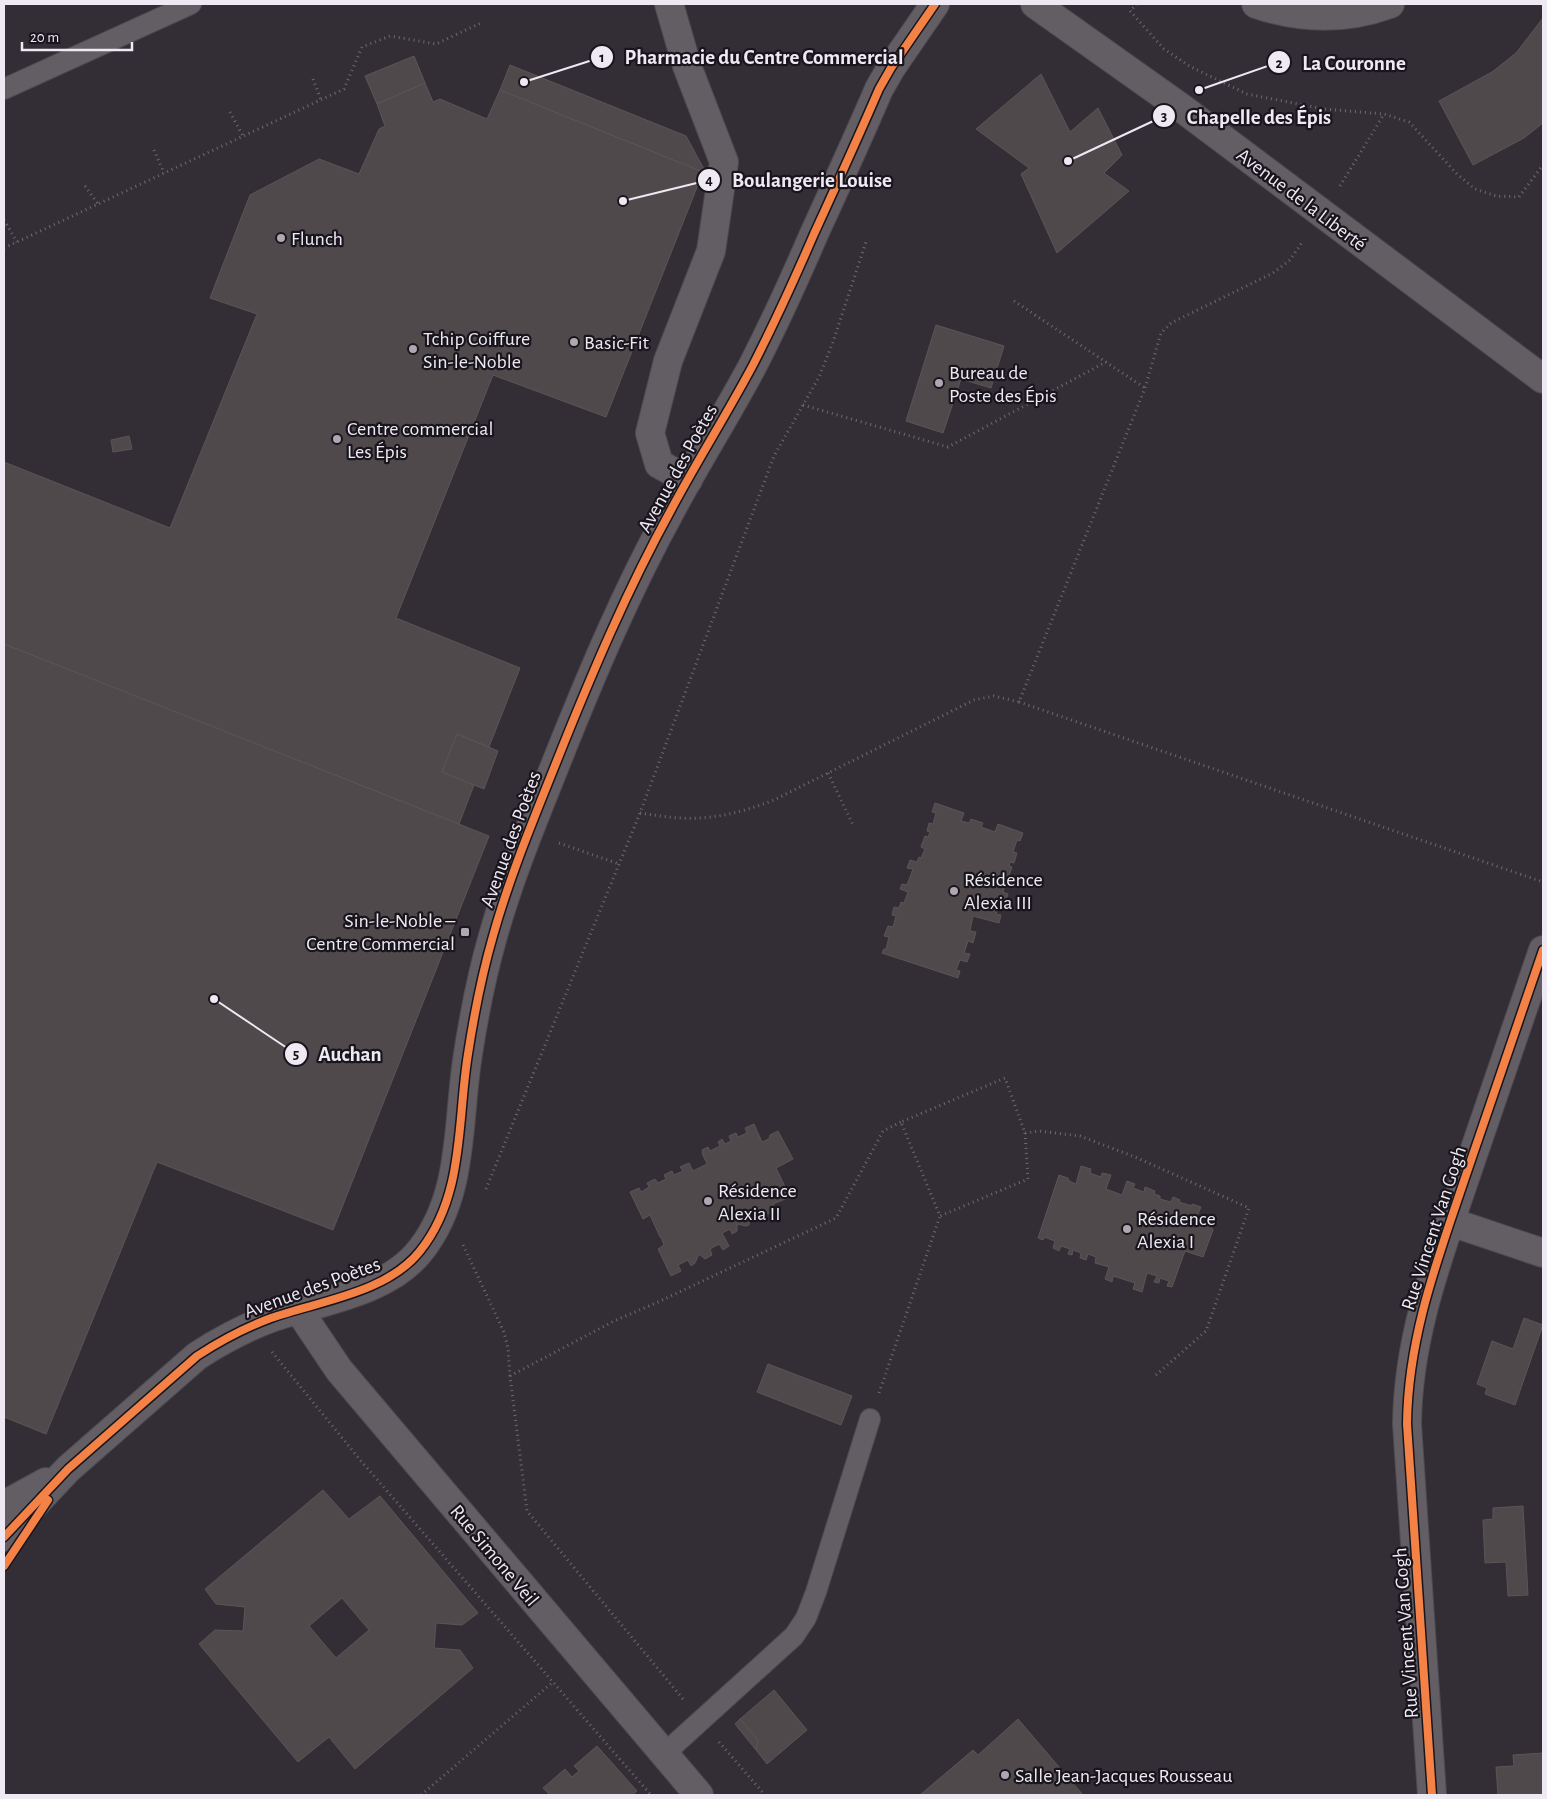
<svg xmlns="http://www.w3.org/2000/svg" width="1547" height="1799" viewBox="0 0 1547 1799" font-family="'Alegreya Sans',sans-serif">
<rect width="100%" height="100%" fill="#332e36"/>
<g fill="#4f494c" stroke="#5b5556" fill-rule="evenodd">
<path d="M1543,18V123L1524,138L1473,165L1439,101L1492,72L1516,53Z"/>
<path d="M414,56L425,83L377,104L365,76Z"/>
<path d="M510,65L686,136L704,169L703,172L500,90Z"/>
<path d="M1041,74L1070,132L1098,108L1122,155L1104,173L1129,191L1057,253L1021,174L1029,168L976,129Z"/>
<path d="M425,83L433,102L440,99L487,119L500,90L703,172L606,417L493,375L396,618L520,668L489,747L457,734L442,772L474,785L459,824L4,644V462L170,528L257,314L210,298L250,195L319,159L359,174L379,129L385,126L377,104Z"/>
<path d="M936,325L1004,346L991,388L961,379L943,433L906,421Z"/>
<path d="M129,436L132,449L113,452L111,440Z"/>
<path d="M4,644L489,836L333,1230L157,1162L46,1434L4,1417Z"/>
<path d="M457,734L498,751L484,789L442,772Z"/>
<path d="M935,803L964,813L961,821L969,823L971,819L983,823L981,827L995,832L998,824L1023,833L1020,841L1017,840L1013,852L1017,853L1014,863L1010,862L1009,866L1012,867L1009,876L1005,875L1002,885L1005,886L1003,892L1008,894L1005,904L1000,902L996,914L1001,915L999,923L973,916L970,931L976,932L973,943L968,941L964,953L970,954L967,962L960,960L956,970L960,971L958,978L882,953L884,949H886L889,937L884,936L888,926L893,927L896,916L892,915L894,907L899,908L901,902L904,903L908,892L900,889L902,884L907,885L913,869L907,868L910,860L917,862L919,857L921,858L925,849L921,847L925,836L928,837L930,832L927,831L929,823L933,824L936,813L932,812Z"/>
<path d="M754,1124L762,1142L769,1139L770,1135L778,1131L793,1159L776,1168L790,1197L773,1204L775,1210L769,1214L760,1212L761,1218L758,1220L750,1218L749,1225L746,1226L737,1224V1231L732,1234L730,1229L722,1233L729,1246L723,1250L719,1244L710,1249L712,1255L705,1259L699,1254L695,1263L691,1266L688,1260L678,1265L681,1271L671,1276L658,1249L664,1245L661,1237H660L650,1215L643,1219L630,1192L639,1188L641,1192L649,1187L647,1183L655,1179L658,1183L666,1179L664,1175L672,1171L674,1175L683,1171L680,1167L689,1163L693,1171L707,1164L702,1153H703L702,1150L708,1147L710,1151L720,1146L718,1142L722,1139L725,1144L731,1141L729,1136L736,1133L738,1137L747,1133L745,1128Z"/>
<path d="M1081,1166L1091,1169L1090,1173L1101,1177L1102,1173L1111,1175L1106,1189L1122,1195L1127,1181L1135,1184L1133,1188L1144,1192L1145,1187L1155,1191L1154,1194L1160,1196V1199L1171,1202L1173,1197L1180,1200L1179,1202L1192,1206V1204L1201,1207L1194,1223L1203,1228L1204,1224L1208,1223L1211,1226L1213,1230L1203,1257L1185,1251L1172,1287L1167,1286L1169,1281L1160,1278L1159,1283L1154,1282L1157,1276L1147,1273L1142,1292L1133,1289L1135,1283L1113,1276L1112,1282L1105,1279L1109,1267L1095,1263L1096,1257L1088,1254L1086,1260L1080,1258L1081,1253L1073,1250L1072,1255L1068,1254L1070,1249L1061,1246L1059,1251L1053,1248L1055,1241L1044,1237L1043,1240L1038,1238L1059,1175L1068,1178L1069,1181L1076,1184Z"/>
<path d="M1524,1318L1543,1325L1515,1405L1485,1394L1487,1388L1477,1384L1492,1341L1513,1349Z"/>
<path d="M768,1364L852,1396L841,1425L757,1392Z"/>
<path d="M323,1490L349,1519L380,1496L478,1613L462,1625L436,1623L434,1648L460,1650L473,1668L355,1769L329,1737L298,1762L199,1644L215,1630L243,1631L245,1607L216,1604L205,1589ZM342,1598L369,1630L336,1658L309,1626Z"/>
<path d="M1523,1506L1528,1595L1508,1596L1506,1562L1485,1563L1483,1520L1493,1519V1508Z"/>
<path d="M774,1690L807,1730L767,1764L756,1750L758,1740L740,1719Z"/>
<path d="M740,1719L758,1740L756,1750L735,1724Z"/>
<path d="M1018,1719L1083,1795H920L973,1750L978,1755Z"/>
<path d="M597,1746L637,1791L632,1795H550L543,1788L565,1769L572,1777L579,1771L574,1766Z"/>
<path d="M1543,1753V1795H1498L1496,1767L1514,1766L1513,1755Z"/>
</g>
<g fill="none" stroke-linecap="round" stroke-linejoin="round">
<g stroke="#4e4a51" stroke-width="22">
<g id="service">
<path d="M4,89L191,4"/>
<path d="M664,1754L794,1636L806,1618L816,1592L870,1419"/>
</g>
</g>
<g stroke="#4e4a51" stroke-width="30">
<g id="minor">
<path d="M669,4L687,66L724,162L711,251L668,361L650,433L659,464L688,480"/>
<path d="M1035,4L1183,109L1543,379"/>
<path d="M1256,4C1300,19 1346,20 1390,4"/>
<path d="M1451,1222L1543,1253"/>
<path d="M298,1309L339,1370L699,1795"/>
<path d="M4,1505L46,1482"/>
<path d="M4,1537L68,1469L197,1356C220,1341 244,1328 271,1318C319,1301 387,1293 420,1251C465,1195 457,1120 468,1054C474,1015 482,974 493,936C510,875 535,816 558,758C592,673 627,590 671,510C697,461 727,414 753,365C775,322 795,278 814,234C836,186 858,138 879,89L891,68L935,4"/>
<path d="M1432,1795L1407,1424C1408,1336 1438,1258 1466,1175C1492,1100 1518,1025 1543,950"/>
</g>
</g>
<g stroke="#6d6a70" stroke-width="3" stroke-dasharray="1 4" stroke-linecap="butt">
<path d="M1137,4L1130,11L1164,49L1191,67L1247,94L1324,109L1384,114L1409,122L1458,175L1475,189L1496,196L1519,197L1543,165"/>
<path d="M313,79L321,100"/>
<path d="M230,112L243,136"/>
<path d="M154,150L164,173"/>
<path d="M85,186L98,204"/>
<path d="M1340,186L1384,114"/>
<path d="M4,220L17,242"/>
<path d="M4,248L344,89L362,47L390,36L436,44L483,22"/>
<path d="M1014,301L1145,388"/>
<path d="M803,405L948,447L1106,362"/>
<path d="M1019,702L1543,882"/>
<path d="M828,773L854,827"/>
<path d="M640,813C653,815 666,817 679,818C713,820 743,812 774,800L974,700L994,696L1019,702L1145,388L1161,333L1171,323L1273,273L1290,260L1303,241"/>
<path d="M559,843L619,864"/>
<path d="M1025,1133L1028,1179L940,1216L901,1122L1005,1078L1025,1133L1039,1131L1080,1136L1135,1157L1249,1208L1206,1331L1156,1375"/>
<path d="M486,1189L640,813L774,456L819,377L833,342L866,242"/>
<path d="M463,1245L504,1332L508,1348L510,1376L527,1511L683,1699"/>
<path d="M272,1352L361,1461L651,1795"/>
<path d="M510,1376L614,1321L656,1303L836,1218L883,1131L901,1122"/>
<path d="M879,1393L940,1216"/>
<path d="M719,1742L765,1795"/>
<path d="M421,1795L553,1682"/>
</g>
<use href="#service" stroke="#625e64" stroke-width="20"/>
<use href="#minor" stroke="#625e64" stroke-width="28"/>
<g stroke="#19151c" stroke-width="11">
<g id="cycleway">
<path d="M4,1537L68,1469L197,1356C220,1341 244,1328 271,1318C319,1301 387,1293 420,1251C465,1195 457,1120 468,1054C474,1015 482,974 493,936C510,875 535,816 558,758C592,673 627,590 671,510C697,461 727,414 753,365C775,322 795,278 814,234C836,186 858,138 879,89L891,68L935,4"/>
<path d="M4,1566L48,1500"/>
<path d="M1432,1795L1407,1424C1408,1336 1438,1258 1466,1175C1492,1100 1518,1025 1543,950"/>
</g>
</g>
<use href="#cycleway" stroke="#f48246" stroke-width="8"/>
</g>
<g fill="#ada8b1" stroke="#19151c" stroke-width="2">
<circle cx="281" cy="238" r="5"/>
<circle cx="574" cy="342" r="5"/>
<circle cx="413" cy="349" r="5"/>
<circle cx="939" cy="383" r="5"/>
<circle cx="337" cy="439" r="5"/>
<circle cx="954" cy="891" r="5"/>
<rect x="460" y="927" width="10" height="10" rx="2.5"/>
<circle cx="708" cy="1201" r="5"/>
<circle cx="1127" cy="1229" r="5"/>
<circle cx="1005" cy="1775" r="5"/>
</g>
<g text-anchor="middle" stroke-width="4.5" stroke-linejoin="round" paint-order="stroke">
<g font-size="20" fill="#eee9f3" stroke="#19151c">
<text transform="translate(1302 199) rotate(37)" y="7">Avenue de la Liberté</text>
<text transform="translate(677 468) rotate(-61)" y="7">Avenue des Poètes</text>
<text transform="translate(510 839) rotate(-70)" y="7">Avenue des Poètes</text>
<text transform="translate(1433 1228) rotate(-72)" y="7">Rue Vincent Van Gogh</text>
<text transform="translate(312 1287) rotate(-20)" y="7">Avenue des Poètes</text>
<text transform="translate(495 1555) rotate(50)" y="7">Rue Simone Veil</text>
<text transform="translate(1405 1633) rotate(-94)" y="7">Rue Vincent Van Gogh</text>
</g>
<g font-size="20" fill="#eee9f3" stroke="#19151c" text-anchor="start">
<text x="291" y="245">Flunch</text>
<text x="423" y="345">Tchip Coiffure<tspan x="423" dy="23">Sin-le-Noble</tspan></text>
<text x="584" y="349">Basic-Fit</text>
<text x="949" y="379">Bureau de<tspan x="949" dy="23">Poste des Épis</tspan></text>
<text x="347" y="435">Centre commercial<tspan x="347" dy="23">Les Épis</tspan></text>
<text x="964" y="886">Résidence<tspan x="964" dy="23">Alexia III</tspan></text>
<text x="455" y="927" text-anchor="end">Sin-le-Noble –<tspan x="455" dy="23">Centre Commercial</tspan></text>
<text x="718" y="1197">Résidence<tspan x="718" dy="23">Alexia II</tspan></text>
<text x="1137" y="1225">Résidence<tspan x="1137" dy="23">Alexia I</tspan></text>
<text x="1015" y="1782">Salle Jean-Jacques Rousseau</text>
</g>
</g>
<path fill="none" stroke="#eee9f3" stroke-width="2" d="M524 82L602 57M1199 90L1279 62M1068 161L1164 116M623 201L709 180M214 999L296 1054"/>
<g fill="#eee9f3" stroke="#19151c" stroke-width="2">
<circle cx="524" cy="82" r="5"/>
<circle cx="1199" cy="90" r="5"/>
<circle cx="1068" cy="161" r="5"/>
<circle cx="623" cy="201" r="5"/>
<circle cx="214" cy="999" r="5"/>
<circle cx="602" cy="57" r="12"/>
<circle cx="1279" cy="62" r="12"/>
<circle cx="1164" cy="116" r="12"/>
<circle cx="709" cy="180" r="12"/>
<circle cx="296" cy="1054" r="12"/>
</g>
<g font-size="15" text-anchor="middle" font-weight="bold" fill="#111">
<text x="602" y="62">1</text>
<text x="1279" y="68">2</text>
<text x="1164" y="121">3</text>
<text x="709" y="185">4</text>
<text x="296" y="1059">5</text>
</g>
<g font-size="21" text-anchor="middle" font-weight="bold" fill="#eee9f3" stroke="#19151c" stroke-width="4.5" stroke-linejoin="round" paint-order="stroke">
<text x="764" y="64">Pharmacie du Centre Commercial</text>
<text x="1354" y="70">La Couronne</text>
<text x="1259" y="124">Chapelle des Épis</text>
<text x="812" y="187">Boulangerie Louise</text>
<text x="350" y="1061">Auchan</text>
</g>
<rect width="1547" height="1799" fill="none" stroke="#eee9f3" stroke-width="10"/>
<path d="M22 42v8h110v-8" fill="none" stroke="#eee9f3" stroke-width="2.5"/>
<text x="30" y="42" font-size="15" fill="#eee9f3" stroke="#19151c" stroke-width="4" paint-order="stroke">20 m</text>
</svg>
